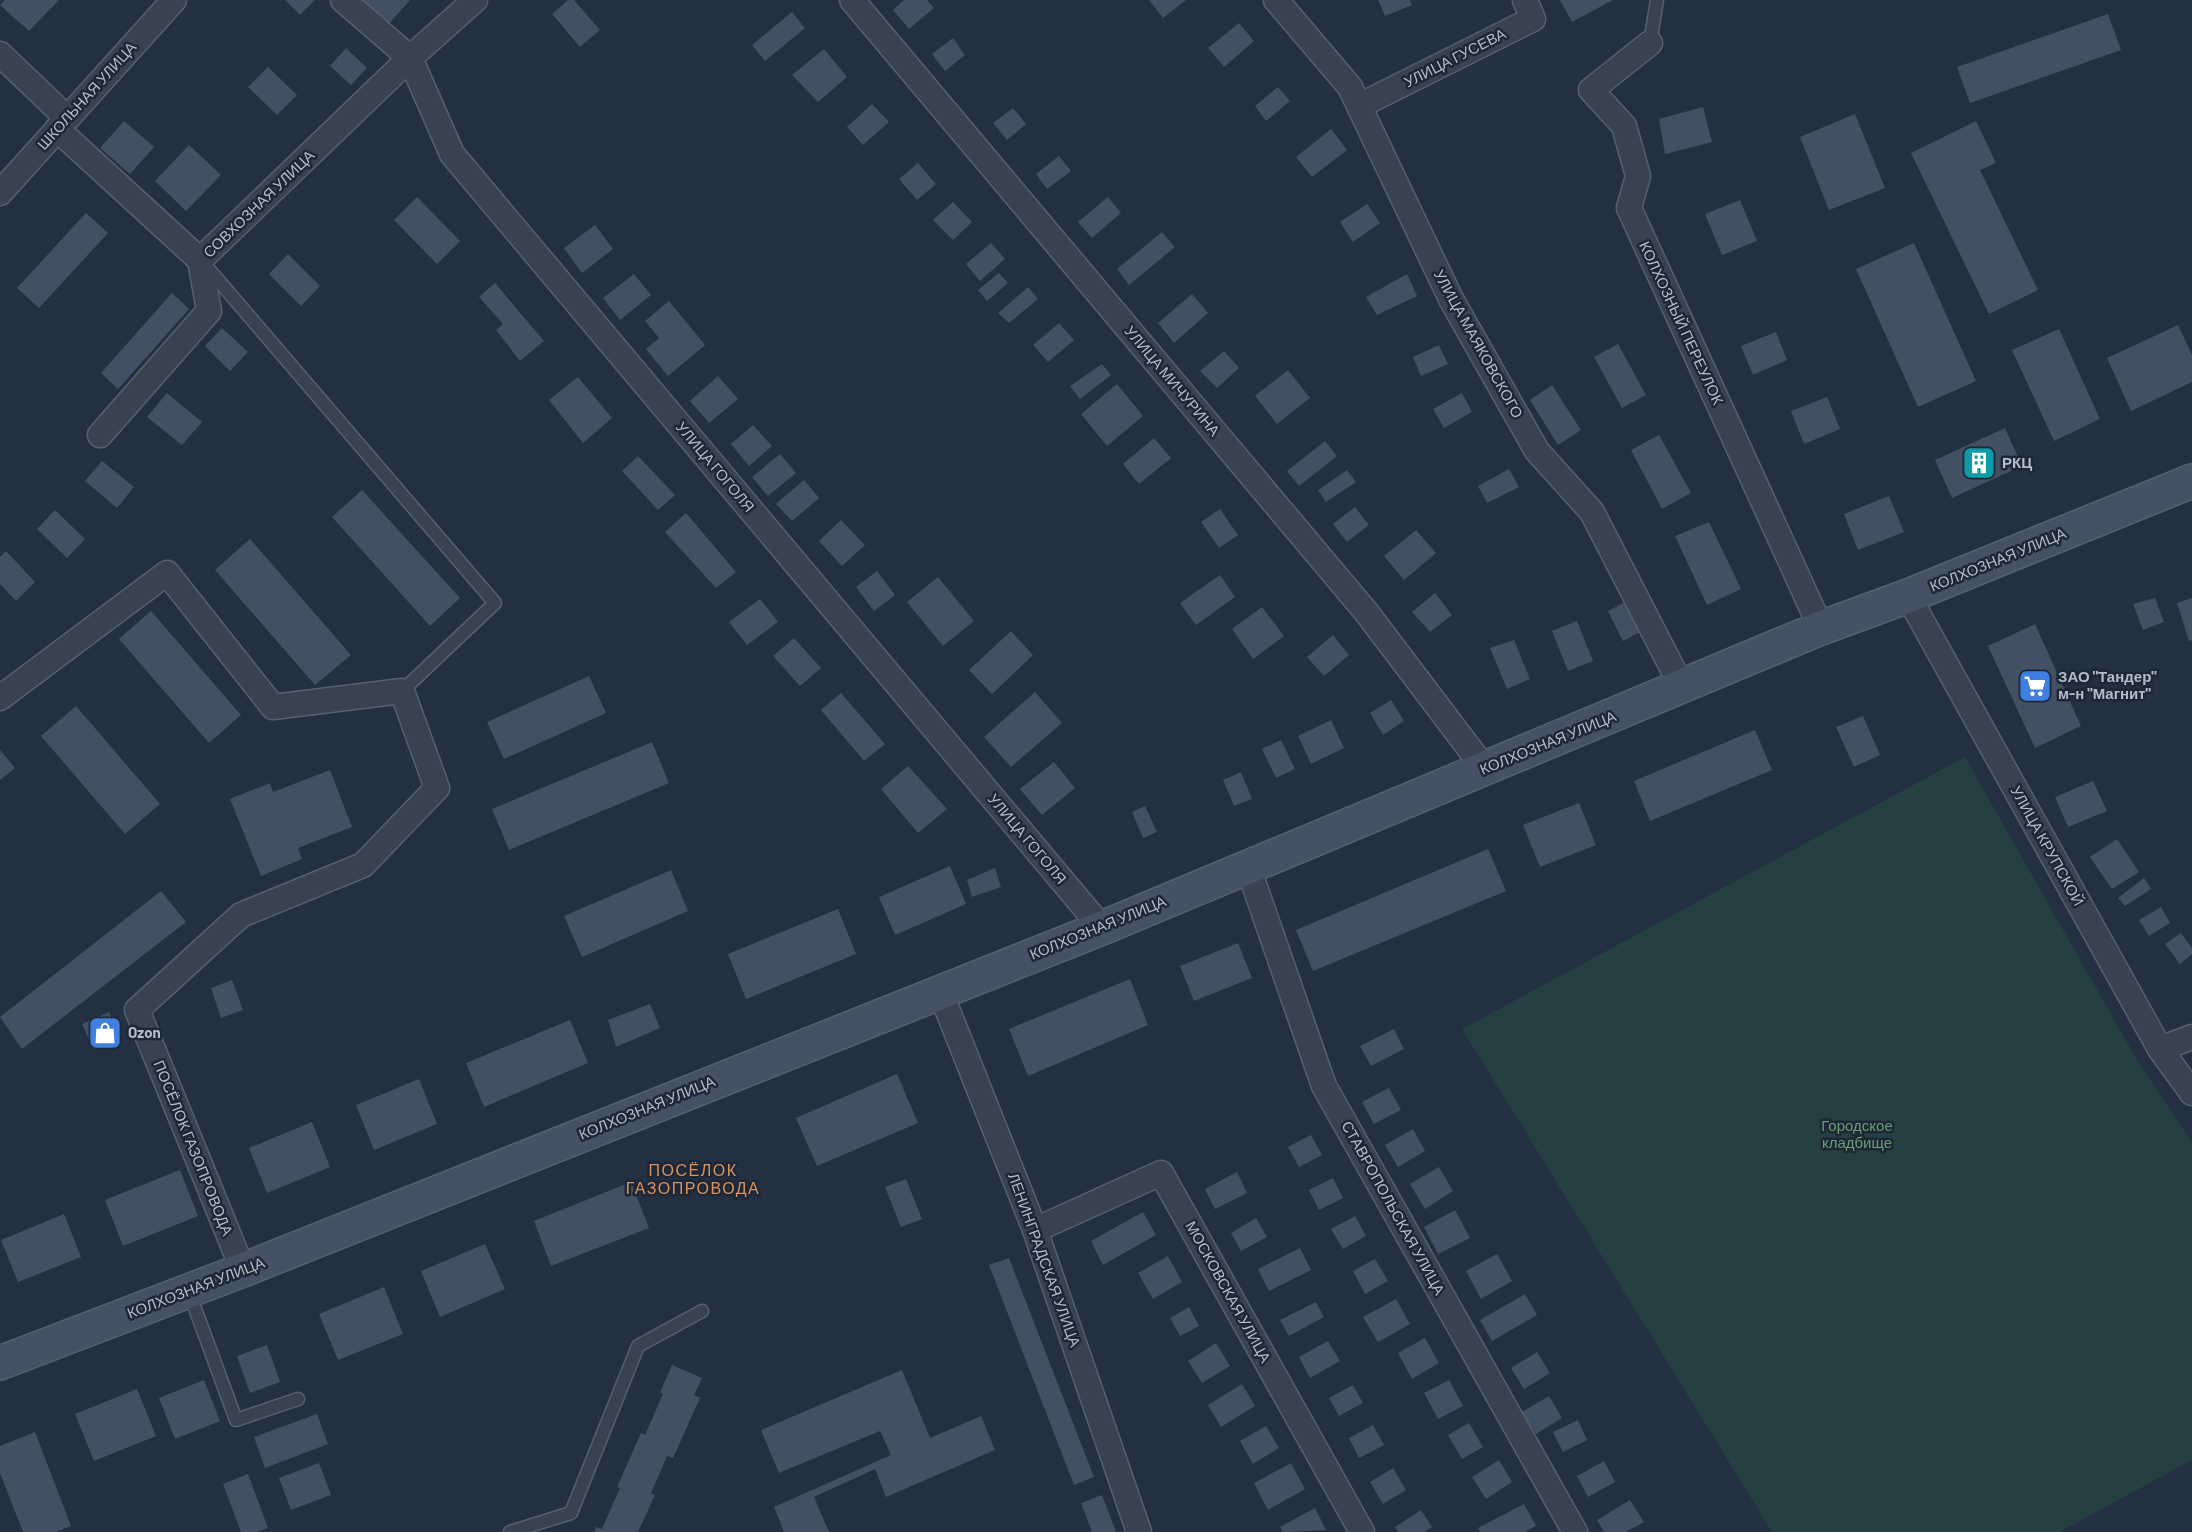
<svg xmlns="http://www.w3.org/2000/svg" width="2192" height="1532" viewBox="0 0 2192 1532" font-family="Barlow,sans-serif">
<rect width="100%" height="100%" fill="#233041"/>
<path fill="#253f42" d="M1965,757L2137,1060L2192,1142V1460L2060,1532H1772L1462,1029Z"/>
<g fill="#425063">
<path d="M5,0H59L29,31L0,5Z"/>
<path d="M285,0H315L300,15Z"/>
<path d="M359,0H410L387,26Z"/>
<path d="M568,0H574L600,30L580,47L552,14Z"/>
<path d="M904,0H927L934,8L909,29L893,10Z"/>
<path d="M1149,0H1186L1163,18Z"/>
<path d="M1378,0H1410L1412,5L1385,16Z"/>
<path d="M1560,0H1613L1572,22Z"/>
<path d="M792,12L805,28L765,61L752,45Z"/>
<path d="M2108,14L2121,50L1970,103L1957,67Z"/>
<path d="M1239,23L1254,41L1224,67L1208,48Z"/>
<path d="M953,38L965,55L945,71L932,54Z"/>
<path d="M346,48L367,68L351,85L330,66Z"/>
<path d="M824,49L847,77L818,102L792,75Z"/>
<path d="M268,67L297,95L277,115L248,87Z"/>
<path d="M1278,87L1290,101L1266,121L1255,106Z"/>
<path d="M872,104L889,122L863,145L847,127Z"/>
<path d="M1703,107L1712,142L1665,154L1659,119Z"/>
<path d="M1013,108L1026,124L1007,140L993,123Z"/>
<path d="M1855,114L1885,188L1829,210L1800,137Z"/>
<path d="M124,121L154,147L130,174L100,148Z"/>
<path d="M1976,121L1996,163L1980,170L2038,290L1989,314L1911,153Z"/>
<path d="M1331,129L1347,150L1312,177L1296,157Z"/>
<path d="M189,145L221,175L186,211L155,181Z"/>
<path d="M1059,156L1071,171L1047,189L1036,174Z"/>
<path d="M918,163L936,184L917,200L899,179Z"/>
<path d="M417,197L460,241L437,264L394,220Z"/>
<path d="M1108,197L1121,213L1092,238L1078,222Z"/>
<path d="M1740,200L1757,241L1722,255L1705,214Z"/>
<path d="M953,202L972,222L953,240L933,220Z"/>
<path d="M1367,204L1380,223L1353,242L1340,222Z"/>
<path d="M86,213L108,233L39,308L17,288Z"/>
<path d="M595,225L613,249L582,273L564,248Z"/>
<path d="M1162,232L1175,247L1129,285L1117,269Z"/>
<path d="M991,243L1005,259L980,281L966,264Z"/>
<path d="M1914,243L1976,381L1918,407L1856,269Z"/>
<path d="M288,254L320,286L301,306L269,274Z"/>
<path d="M999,273L1008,283L987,301L978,290Z"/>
<path d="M634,274L651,295L620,320L603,298Z"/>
<path d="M1407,274L1417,296L1377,315L1366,297Z"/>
<path d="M495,283L544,341L520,361L496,330L503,324L479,297Z"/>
<path d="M1028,287L1038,299L1009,323L998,313Z"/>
<path d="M172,293L189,309L118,389L101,373Z"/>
<path d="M1192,294L1208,313L1174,343L1158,323Z"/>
<path d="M669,301L705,345L668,376L646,349L659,338L645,321Z"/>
<path d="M1059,323L1074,340L1048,362L1033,345Z"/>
<path d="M2178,325L2192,355V382L2131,411L2107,358Z"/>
<path d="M222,328L248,352L230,371L205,346Z"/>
<path d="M2059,329L2100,419L2054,441L2012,350Z"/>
<path d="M1776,332L1787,360L1753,375L1741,346Z"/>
<path d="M1618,344L1646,395L1622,408L1594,357Z"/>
<path d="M1439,345L1448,364L1421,376L1413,357Z"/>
<path d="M1224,351L1239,368L1217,388L1200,371Z"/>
<path d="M1102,364L1111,375L1080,399L1070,386Z"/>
<path d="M1288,370L1310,398L1277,424L1255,396Z"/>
<path d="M718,376L738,399L709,423L690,401Z"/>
<path d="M578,377L612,418L583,443L549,400Z"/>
<path d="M1117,384L1143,416L1107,446L1081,414Z"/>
<path d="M1552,385L1581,430L1558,445L1530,400Z"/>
<path d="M167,393L202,422L182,445L147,417Z"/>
<path d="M1462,393L1472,412L1444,428L1433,409Z"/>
<path d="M1827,397L1840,429L1804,444L1791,411Z"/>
<path d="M753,425L772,446L749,466L731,444Z"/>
<path d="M2005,428L2022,466L1952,498L1935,460Z"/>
<path d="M1659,435L1691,493L1662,509L1631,450Z"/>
<path d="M1154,438L1171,458L1139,484L1123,464Z"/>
<path d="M1325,441L1337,456L1299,486L1287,471Z"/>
<path d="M780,454L796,473L768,496L752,477Z"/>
<path d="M638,456L675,495L658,510L622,471Z"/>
<path d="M102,461L134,487L117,508L85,481Z"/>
<path d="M1509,469L1519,487L1487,503L1478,486Z"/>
<path d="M1347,470L1356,482L1326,502L1318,490Z"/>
<path d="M804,480L819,498L792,521L776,504Z"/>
<path d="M362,490L460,598L430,626L332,517Z"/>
<path d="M1889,496L1904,532L1858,550L1844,514Z"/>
<path d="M1355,507L1369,525L1347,542L1333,524Z"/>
<path d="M1220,509L1238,535L1219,548L1201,522Z"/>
<path d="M55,510L85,539L67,558L37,529Z"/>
<path d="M686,513L736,572L716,588L665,532Z"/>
<path d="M841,520L865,545L842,566L819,541Z"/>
<path d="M1709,522L1741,589L1707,605L1675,536Z"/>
<path d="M1416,530L1436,553L1404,580L1384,556Z"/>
<path d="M250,539L351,655L315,685L215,570Z"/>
<path d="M6,551L35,582L16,601L0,584V557Z"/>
<path d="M877,571L895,595L874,611L856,587Z"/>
<path d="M1220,575L1235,597L1196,625L1180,603Z"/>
<path d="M938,577L974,621L943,646L907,602Z"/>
<path d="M1435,593L1452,615L1430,632L1412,612Z"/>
<path d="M2155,598L2164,622L2143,630L2133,604Z"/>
<path d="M2192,598V640L2189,641L2177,603Z"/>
<path d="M760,599L778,622L747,645L729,622Z"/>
<path d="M1627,601L1642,631L1623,641L1608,611Z"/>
<path d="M1262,607L1284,636L1253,659L1232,629Z"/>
<path d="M151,611L241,715L209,743L119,639Z"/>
<path d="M1577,621L1593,661L1568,671L1552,631Z"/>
<path d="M2035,624L2081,726L2035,748L1988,646Z"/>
<path d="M1011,631L1033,655L992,694L969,670Z"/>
<path d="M1333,635L1349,655L1324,676L1307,657Z"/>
<path d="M794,638L821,668L800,686L773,656Z"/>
<path d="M1514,640L1530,679L1507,689L1490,648Z"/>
<path d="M589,676L606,713L504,759L487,722Z"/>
<path d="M1035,692L1062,723L1011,767L984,737Z"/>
<path d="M841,693L885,744L864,761L821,710Z"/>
<path d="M1391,700L1404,721L1383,735L1370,713Z"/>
<path d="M76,706L160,804L125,834L41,736Z"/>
<path d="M1863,716L1880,755L1854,767L1836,727Z"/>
<path d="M1331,720L1344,748L1311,764L1298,736Z"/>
<path d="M1755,730L1772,770L1650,821L1634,781Z"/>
<path d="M1281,740L1295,769L1276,778L1262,749Z"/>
<path d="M652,742L669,783L509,850L492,809Z"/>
<path d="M0,750L15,768L0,780Z"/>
<path d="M1054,762L1075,788L1042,815L1020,789Z"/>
<path d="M908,766L947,809L918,833L881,789Z"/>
<path d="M330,770L352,827L298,848L302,859L261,876L230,799L270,783L273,792Z"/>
<path d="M1241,772L1252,799L1234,806L1223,780Z"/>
<path d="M2093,781L2107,811L2068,827L2055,797Z"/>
<path d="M1579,803L1596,845L1540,867L1523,825Z"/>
<path d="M1145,806L1157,832L1143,838L1132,812Z"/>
<path d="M2117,839L2139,872L2112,889L2090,857Z"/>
<path d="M1488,849L1506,891L1313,971L1296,930Z"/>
<path d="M950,866L966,904L895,935L879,897Z"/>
<path d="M995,868L1001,887L972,897L967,880Z"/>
<path d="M671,870L688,911L582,957L564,916Z"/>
<path d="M2144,878L2151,889L2125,906L2118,898Z"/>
<path d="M161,891L186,922L22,1049L0,1017Z"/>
<path d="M2161,907L2170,923L2149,936L2139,920Z"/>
<path d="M838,909L856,954L746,999L728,954Z"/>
<path d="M2181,933L2192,948V954L2180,964L2165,944Z"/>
<path d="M1238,943L1252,978L1194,1001L1180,966Z"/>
<path d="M1130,979L1148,1025L1028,1076L1009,1029Z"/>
<path d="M232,980L243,1010L221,1018L211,988Z"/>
<path d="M650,1004L660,1028L616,1047L608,1020Z"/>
<path d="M109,1012L119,1034L92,1046L82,1024Z"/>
<path d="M570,1020L588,1063L484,1107L466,1063Z"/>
<path d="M1394,1029L1404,1049L1371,1066L1360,1046Z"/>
<path d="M897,1074L918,1123L817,1166L796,1118Z"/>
<path d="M419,1079L437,1124L374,1150L356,1105Z"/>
<path d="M1389,1088L1401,1110L1374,1124L1362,1102Z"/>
<path d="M312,1122L330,1167L267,1193L249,1148Z"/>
<path d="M1413,1129L1425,1151L1398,1167L1385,1145Z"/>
<path d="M1311,1135L1322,1155L1299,1167L1288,1147Z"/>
<path d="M1439,1167L1453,1191L1425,1209L1410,1184Z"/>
<path d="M180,1170L198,1216L123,1246L105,1200Z"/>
<path d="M1237,1172L1247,1193L1215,1209L1205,1189Z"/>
<path d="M1333,1178L1343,1198L1319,1210L1309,1190Z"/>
<path d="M906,1179L922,1219L901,1227L885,1187Z"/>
<path d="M631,1182L649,1228L551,1266L534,1221Z"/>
<path d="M1455,1210L1470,1238L1438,1254L1424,1227Z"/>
<path d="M1143,1212L1156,1235L1103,1265L1091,1241Z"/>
<path d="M64,1214L81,1257L18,1282L1,1240Z"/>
<path d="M1355,1216L1366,1236L1343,1249L1331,1229Z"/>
<path d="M1256,1218L1267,1237L1241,1251L1231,1233Z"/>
<path d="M485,1244L505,1289L440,1317L421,1271Z"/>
<path d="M1300,1248L1311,1270L1269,1291L1258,1269Z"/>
<path d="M1497,1254L1512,1281L1481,1299L1466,1271Z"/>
<path d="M1168,1256L1182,1282L1153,1299L1138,1273Z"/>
<path d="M1009,1258L1094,1477L1074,1485L989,1265Z"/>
<path d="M1375,1259L1388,1281L1365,1294L1353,1271Z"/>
<path d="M384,1287L403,1334L338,1360L319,1314Z"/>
<path d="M1525,1294L1537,1315L1492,1341L1480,1320Z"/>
<path d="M1396,1299L1410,1324L1378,1342L1363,1317Z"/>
<path d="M1316,1302L1324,1317L1289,1336L1280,1320Z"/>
<path d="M1189,1307L1199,1326L1180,1336L1170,1318Z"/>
<path d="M1425,1338L1439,1363L1412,1379L1398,1353Z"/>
<path d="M1328,1341L1340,1361L1310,1378L1299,1357Z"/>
<path d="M1216,1343L1230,1366L1202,1383L1188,1361Z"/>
<path d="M267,1345L280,1382L250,1393L237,1356Z"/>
<path d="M1537,1352L1550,1373L1524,1389L1511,1368Z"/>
<path d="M672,1365L702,1378L694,1395L700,1398L673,1458L667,1456L651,1493L655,1495L638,1532H594L596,1527L602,1529L620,1488L617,1487L641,1433L645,1435L663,1394L660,1392Z"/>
<path d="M902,1370L930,1438L981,1416L995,1450L886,1497L875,1469L814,1497L829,1532H784L774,1507L891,1455L880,1431L779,1473L761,1430Z"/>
<path d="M204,1380L220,1421L175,1439L159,1398Z"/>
<path d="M1449,1380L1463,1406L1438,1419L1424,1393Z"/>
<path d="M1242,1384L1255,1406L1221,1427L1208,1405Z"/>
<path d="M1353,1385L1363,1403L1339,1416L1329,1398Z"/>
<path d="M137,1389L156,1436L94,1461L75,1414Z"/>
<path d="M1549,1396L1562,1418L1536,1434L1522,1412Z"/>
<path d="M317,1414L328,1444L265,1468L254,1437Z"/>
<path d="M1578,1420L1587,1440L1563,1452L1553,1432Z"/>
<path d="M1469,1423L1483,1447L1462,1459L1448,1435Z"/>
<path d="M1373,1425L1384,1445L1359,1458L1349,1438Z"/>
<path d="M1266,1426L1279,1448L1253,1464L1240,1441Z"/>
<path d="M35,1432L71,1526L56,1532H23L0,1473V1446Z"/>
<path d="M1499,1460L1512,1482L1486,1499L1472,1477Z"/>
<path d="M1604,1461L1615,1482L1588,1497L1577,1476Z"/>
<path d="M319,1463L331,1495L291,1510L279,1478Z"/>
<path d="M1291,1463L1305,1489L1268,1510L1254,1483Z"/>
<path d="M1393,1468L1406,1490L1383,1504L1370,1482Z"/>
<path d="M248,1474L268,1528L256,1532H241L223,1484Z"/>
<path d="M1102,1495L1116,1532H1092L1081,1503Z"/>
<path d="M1630,1500L1644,1522L1626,1532H1604L1597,1520Z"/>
<path d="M1524,1504L1536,1526L1525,1532H1480L1478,1528Z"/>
<path d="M1315,1508L1326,1530L1283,1532L1280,1527Z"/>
<path d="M1421,1510L1432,1527L1425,1532H1398L1395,1527Z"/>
</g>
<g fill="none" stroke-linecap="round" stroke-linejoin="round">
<g stroke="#56606e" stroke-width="15">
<g id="service">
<path d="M1650,43L1657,0"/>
<path d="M206,266L495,603L402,691"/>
<path d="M189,1292L236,1420L298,1399"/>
<path d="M510,1532L571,1513L638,1346L702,1311"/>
</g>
</g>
<g stroke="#56606e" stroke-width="27">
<g id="minor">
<path d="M343,0L410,58L452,154L1102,928"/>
<path d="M852,0L1367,613L1485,769"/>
<path d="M1276,0L1350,87L1451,299L1537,451L1592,512L1682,687"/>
<path d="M1650,43L1591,90L1624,126L1638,176L1629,208L1821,628"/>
<path d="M0,54L67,118"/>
<path d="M1359,106L1533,19L1525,0"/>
<path d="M57,129L200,260"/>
<path d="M0,193L174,0"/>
<path d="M100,435L209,311L200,260L410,58L475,0"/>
<path d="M1908,596L2160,1049L2192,1093"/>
<path d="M0,698L167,573L273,707L402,691L437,788L363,865L241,915L137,1010L243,1270"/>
<path d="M1248,867L1324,1086L1575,1532"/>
<path d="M940,991L1035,1230L1139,1532"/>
<path d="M2160,1049L2192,1037"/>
<path d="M1035,1230L1161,1173L1362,1532"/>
</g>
</g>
<g stroke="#56606e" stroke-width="36">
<path id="secondary" d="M0,1363L243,1270L1102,928L1821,628L1908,596L2192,481"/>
</g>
<use href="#service" stroke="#384251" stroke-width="12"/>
<use href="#minor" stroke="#384251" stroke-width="24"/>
<use href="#secondary" stroke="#455164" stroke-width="33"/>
</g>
<defs>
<g id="building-square" transform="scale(1.725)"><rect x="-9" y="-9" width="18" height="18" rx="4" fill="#0f9aa8" stroke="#1d2736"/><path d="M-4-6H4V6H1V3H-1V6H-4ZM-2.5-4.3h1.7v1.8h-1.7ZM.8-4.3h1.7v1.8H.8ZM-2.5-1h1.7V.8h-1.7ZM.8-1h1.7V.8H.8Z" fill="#fff"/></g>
<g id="supermarket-square" transform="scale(1.725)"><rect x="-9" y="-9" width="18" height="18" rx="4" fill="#3f7fe0" stroke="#1d2736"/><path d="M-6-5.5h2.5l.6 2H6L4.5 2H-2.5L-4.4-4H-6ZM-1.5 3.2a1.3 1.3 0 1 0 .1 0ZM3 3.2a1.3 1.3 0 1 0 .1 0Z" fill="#fff"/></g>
<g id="shop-square" transform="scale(1.725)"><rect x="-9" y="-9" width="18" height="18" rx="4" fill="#3f7fe0" stroke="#1d2736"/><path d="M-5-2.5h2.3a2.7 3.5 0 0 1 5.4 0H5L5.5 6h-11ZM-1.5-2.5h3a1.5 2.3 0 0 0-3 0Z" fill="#fff"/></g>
</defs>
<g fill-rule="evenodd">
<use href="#building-square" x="1979" y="463"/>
<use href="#supermarket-square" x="2035" y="686"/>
<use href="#shop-square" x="105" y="1033"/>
</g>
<g text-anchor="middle" stroke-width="5" stroke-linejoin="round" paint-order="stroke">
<g font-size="15" fill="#b4bdcb" stroke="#1d2736">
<text transform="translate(1455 58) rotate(-27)" y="5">УЛИЦА ГУСЕВА</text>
<text transform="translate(87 96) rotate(-48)" y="5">ШКОЛЬНАЯ УЛИЦА</text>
<text transform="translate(259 204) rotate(-44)" y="5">СОВХОЗНАЯ УЛИЦА</text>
<text transform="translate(1681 323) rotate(65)" y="5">КОЛХОЗНЫЙ ПЕРЕУЛОК</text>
<text transform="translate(1478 344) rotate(61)" y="5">УЛИЦА МАЯКОВСКОГО</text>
<text transform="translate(1172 381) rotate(50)" y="5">УЛИЦА МИЧУРИНА</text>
<text transform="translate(715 467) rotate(50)" y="5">УЛИЦА ГОГОЛЯ</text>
<text transform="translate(1998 560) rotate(-22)" y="5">КОЛХОЗНАЯ УЛИЦА</text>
<text transform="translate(1548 743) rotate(-22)" y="5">КОЛХОЗНАЯ УЛИЦА</text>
<text transform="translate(1027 839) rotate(50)" y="5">УЛИЦА ГОГОЛЯ</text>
<text transform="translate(2047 846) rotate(61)" y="5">УЛИЦА КРУПСКОЙ</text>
<text transform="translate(1098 928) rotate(-22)" y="5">КОЛХОЗНАЯ УЛИЦА</text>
<text transform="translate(647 1108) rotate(-22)" y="5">КОЛХОЗНАЯ УЛИЦА</text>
<text transform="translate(193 1148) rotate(68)" y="5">ПОСЁЛОК ГАЗОПРОВОДА</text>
<text transform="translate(1393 1208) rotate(61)" y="5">СТАВРОПОЛЬСКАЯ УЛИЦА</text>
<text transform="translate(1044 1260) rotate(70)" y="5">ЛЕНИНГРАДСКАЯ УЛИЦА</text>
<text transform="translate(196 1288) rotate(-21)" y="5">КОЛХОЗНАЯ УЛИЦА</text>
<text transform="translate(1228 1292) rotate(61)" y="5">МОСКОВСКАЯ УЛИЦА</text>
</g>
<g font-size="15" font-weight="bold" fill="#b4bdcb" stroke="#1d2736" text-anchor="start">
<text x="2002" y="468">РКЦ</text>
<text x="2058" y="682">ЗАО "Тандер"<tspan x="2058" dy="17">м-н "Магнит"</tspan></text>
<text x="128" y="1038">Ozon</text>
</g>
<g font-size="15" fill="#6a9d75" stroke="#1d2736">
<text x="1857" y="1131">Городское<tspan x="1857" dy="17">кладбище</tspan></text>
</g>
<g font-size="16" letter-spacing="1.5" fill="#dc945f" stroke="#1d2736">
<text x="693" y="1176">ПОСЁЛОК<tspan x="693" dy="18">ГАЗОПРОВОДА</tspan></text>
</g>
</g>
</svg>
